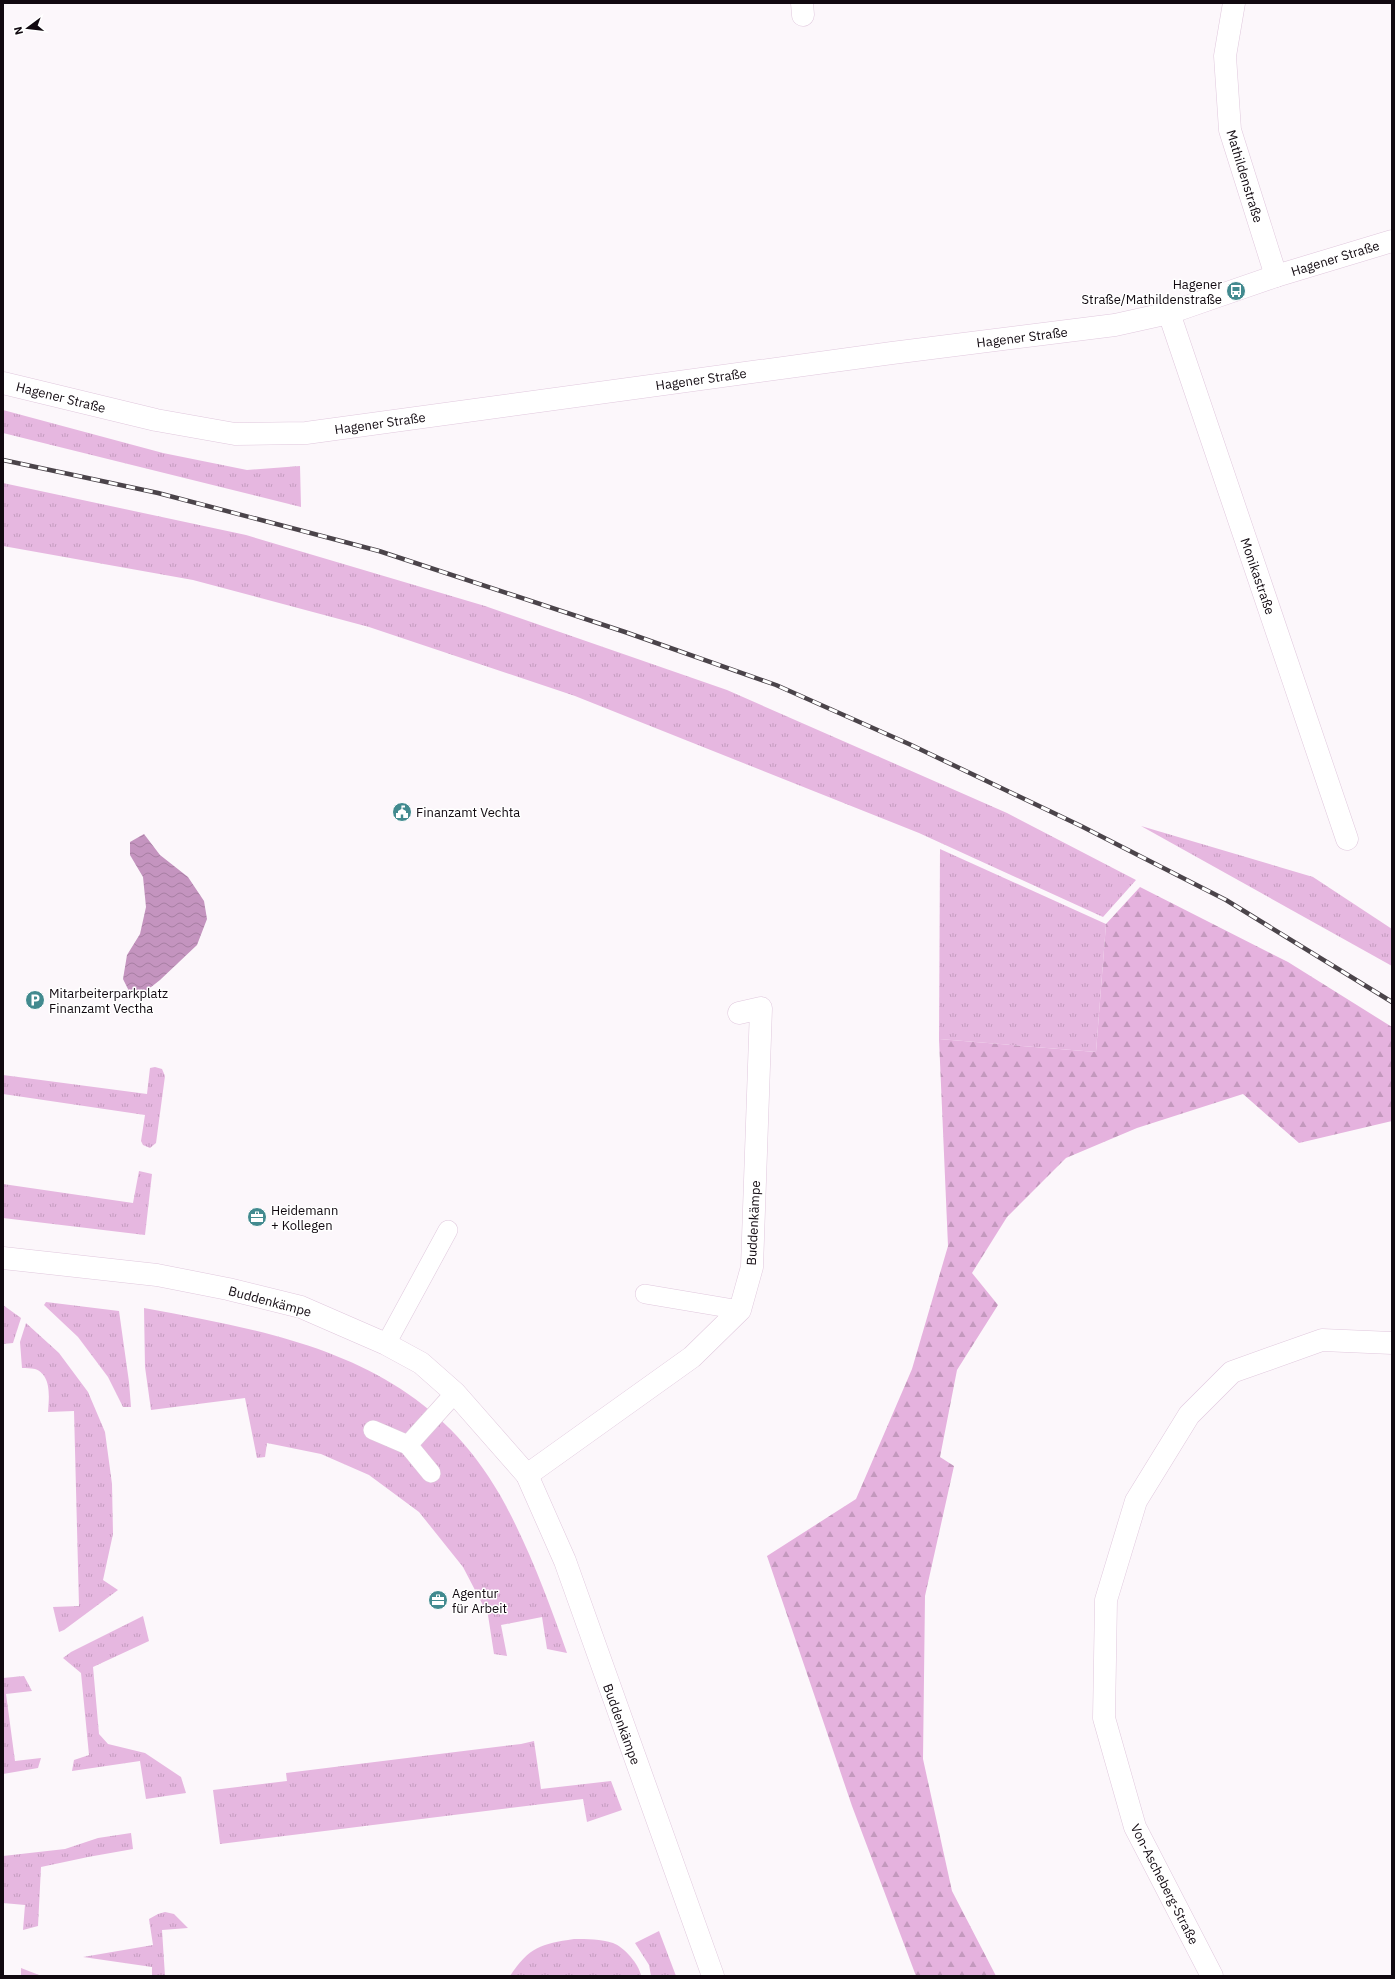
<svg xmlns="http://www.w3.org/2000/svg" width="1395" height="1979" viewBox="0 0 1395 1979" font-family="'IBM Plex Sans',sans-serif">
<defs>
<pattern id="grass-tufts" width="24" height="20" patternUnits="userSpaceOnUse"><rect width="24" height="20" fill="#e6b7e0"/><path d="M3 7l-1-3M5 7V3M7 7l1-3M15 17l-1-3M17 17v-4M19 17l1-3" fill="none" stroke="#c49cbf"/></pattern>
<pattern id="forest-firs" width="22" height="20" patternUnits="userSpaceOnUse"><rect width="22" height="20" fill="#e5b2de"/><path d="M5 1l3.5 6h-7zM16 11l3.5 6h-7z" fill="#c398bd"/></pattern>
<pattern id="water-waves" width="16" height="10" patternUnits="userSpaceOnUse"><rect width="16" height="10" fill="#c494bf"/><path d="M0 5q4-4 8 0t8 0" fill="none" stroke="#a77ea3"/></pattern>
</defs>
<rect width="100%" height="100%" fill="#fcf7fb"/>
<g fill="url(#grass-tufts)">
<path d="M3,410L163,453L247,470L300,466L301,507L3,433Z"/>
<path d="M3,483L246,535L485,606L727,690L1007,813L1136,880L1103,917L919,833L575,696L369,627L193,580L3,546Z"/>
<path d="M1141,826L1313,877L1392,929V966Z"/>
<path d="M940,849L1106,924L1096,1052L939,1039Z"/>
<path d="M155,1067L162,1069L165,1076L156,1143L150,1148L143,1145L141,1141L145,1115L3,1094V1075L147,1094L150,1068Z"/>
<path d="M139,1171L152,1174L145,1235L3,1218V1184L133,1203Z"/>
<path d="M46,1302L119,1311L129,1382L131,1407H123L108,1377L78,1337L44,1305Z"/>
<path d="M3,1305L21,1318L13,1343L3,1344Z"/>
<path d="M144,1308C286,1334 422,1358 500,1495C528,1545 548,1599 567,1653L547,1649L542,1617L501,1625L507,1656L494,1654L488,1615L463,1567L419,1512L369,1475L321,1454L267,1443L265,1457L257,1458L245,1398L151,1410L145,1367Z"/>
<path d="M26,1323L59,1353L88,1392L105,1432L112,1484L113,1534L103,1580L118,1590L64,1630L59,1632L53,1607L79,1606L74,1411L48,1412C49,1398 52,1375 35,1369C31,1368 26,1368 22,1368L20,1342Z"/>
<path d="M143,1616L149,1641L93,1667L99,1734L108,1744L145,1753L181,1777L186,1793L146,1799L140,1761L72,1771L74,1760L89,1755L81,1673L63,1658L71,1652Z"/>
<path d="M24,1676L32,1691L6,1694L15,1761L41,1758L38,1768L3,1774V1678Z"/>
<path d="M534,1741L541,1789L611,1781L622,1810L587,1822L583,1799L220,1844L213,1790L287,1781L286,1773L521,1744Z"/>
<path d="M131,1833L133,1849L88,1857L41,1867L38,1926L23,1930L25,1905L3,1903V1856L65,1849L98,1838Z"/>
<path d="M165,1912L174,1914L188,1928L162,1930L165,1976H152V1967L83,1957L153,1945L149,1919L158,1914Z"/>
<path d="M659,1931L676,1976H651L649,1965L635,1943Z"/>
<path d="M574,1939C587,1939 601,1939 613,1943C624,1947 639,1964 641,1976H510C529,1947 541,1944 574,1939Z"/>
<path d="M21,1968L39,1975L40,1976H21Z"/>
</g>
<path fill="url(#forest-firs)" d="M1140,887L1288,962L1392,1027V1121L1299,1143L1243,1094L1137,1128L1066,1158L1007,1217L972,1273L998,1305L957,1370L940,1457L954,1466L925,1596L923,1759L952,1891L996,1976H916L852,1806L767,1556L856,1499L912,1369L948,1246L939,1039L1096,1052L1106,924Z"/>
<path fill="url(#water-waves)" d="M144,834L160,855L188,877L204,901L207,919L197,945L160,980L141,995L129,991L123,979L127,955L140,934L146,907L143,877L130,855V842Z"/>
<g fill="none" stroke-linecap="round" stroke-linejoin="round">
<g stroke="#e0c8dd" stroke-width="20">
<g id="service">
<path d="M645,1294L740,1310"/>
<path d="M386,1344L448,1230"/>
<path d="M373,1430L408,1445L431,1473"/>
<path d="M408,1445L455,1393"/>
</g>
</g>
<g stroke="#e0c8dd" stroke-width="23">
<g id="minor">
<path d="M802,3L803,15"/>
<path d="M1234,3L1225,56L1230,130L1276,276"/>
<path d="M1169,313L1347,839"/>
<path d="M3,383L156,420L235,434L306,433L892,353L1115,325L1169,313L1276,276L1392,241"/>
<path d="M3,1258L157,1275L228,1289L301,1307L386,1344L421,1363L455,1393L527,1475L565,1561L713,1976"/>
<path d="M527,1475L692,1357L740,1310L752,1267L761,1008L739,1013"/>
<path d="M1212,1976L1135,1827L1104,1718L1106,1600L1136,1501L1189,1415L1232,1372L1322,1340L1392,1343"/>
</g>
</g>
<use href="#service" stroke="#fff" stroke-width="19"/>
<use href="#minor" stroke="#fff" stroke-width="22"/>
<g stroke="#4b444a" stroke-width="4.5">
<path id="rail" d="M3,460L158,493L379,551L625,632L776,685L909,744L1081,826L1226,900L1392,1002"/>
</g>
<use href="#rail" stroke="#fff" stroke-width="3" stroke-dasharray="9" stroke-linecap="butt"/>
</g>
<defs>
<g id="bus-disc" transform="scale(1)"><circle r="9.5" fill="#428a8f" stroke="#fff"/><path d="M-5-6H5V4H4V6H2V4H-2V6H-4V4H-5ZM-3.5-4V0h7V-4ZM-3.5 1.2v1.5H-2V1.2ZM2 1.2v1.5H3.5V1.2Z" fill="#fff"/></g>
<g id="civic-disc" transform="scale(1)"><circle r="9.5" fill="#428a8f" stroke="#fff"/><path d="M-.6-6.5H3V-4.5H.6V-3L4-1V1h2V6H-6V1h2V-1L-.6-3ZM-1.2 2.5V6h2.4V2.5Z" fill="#fff"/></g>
<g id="parking-disc" transform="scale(1)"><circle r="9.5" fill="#428a8f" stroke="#fff"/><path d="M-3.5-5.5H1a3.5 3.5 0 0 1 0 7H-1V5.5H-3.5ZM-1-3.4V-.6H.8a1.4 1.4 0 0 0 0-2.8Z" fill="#fff"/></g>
<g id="office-disc" transform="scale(1)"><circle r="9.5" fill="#428a8f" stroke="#fff"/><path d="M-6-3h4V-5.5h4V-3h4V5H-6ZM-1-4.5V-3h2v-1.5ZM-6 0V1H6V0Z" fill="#fff"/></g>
</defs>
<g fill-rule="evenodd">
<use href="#bus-disc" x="1236" y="291"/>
<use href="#civic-disc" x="402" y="812"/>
<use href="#parking-disc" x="35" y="1000"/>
<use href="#office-disc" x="257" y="1217"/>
<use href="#office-disc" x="438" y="1600"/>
</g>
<g text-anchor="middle" stroke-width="3" stroke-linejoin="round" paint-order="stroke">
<g font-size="13" fill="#110910" stroke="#fff">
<text transform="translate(1245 176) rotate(73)" y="5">Mathildenstraße</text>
<text transform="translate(1335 258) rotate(-17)" y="5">Hagener Straße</text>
<text transform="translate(1022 337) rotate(-7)" y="5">Hagener Straße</text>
<text transform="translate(701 379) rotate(-8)" y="5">Hagener Straße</text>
<text transform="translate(61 397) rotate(14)" y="5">Hagener Straße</text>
<text transform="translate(380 423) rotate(-8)" y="5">Hagener Straße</text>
<text transform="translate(1258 576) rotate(71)" y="5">Monikastraße</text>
<text transform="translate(753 1223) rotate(-87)" y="5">Buddenkämpe</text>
<text transform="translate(270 1301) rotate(15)" y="5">Buddenkämpe</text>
<text transform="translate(622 1724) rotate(70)" y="5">Buddenkämpe</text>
<text transform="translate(1165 1884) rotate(63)" y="5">Von-Ascheberg-Straße</text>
</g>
<g font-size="13" fill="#110910" stroke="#fff" text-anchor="start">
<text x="1222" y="289" text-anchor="end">Hagener<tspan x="1222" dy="15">Straße/Mathildenstraße</tspan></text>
<text x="416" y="817">Finanzamt Vechta</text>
<text x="49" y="998">Mitarbeiterparkplatz<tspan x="49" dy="15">Finanzamt Vectha</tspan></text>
<text x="271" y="1215">Heidemann<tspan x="271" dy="15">+ Kollegen</tspan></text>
<text x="452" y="1598">Agentur<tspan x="452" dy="15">für Arbeit</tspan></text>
</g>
</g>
<rect width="1395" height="1979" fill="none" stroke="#110910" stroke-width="8"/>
<g transform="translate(28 28) rotate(255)" stroke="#ffffff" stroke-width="3" paint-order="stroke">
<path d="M0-3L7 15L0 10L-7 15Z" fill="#110910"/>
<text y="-6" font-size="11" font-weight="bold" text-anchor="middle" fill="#110910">N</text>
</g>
</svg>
